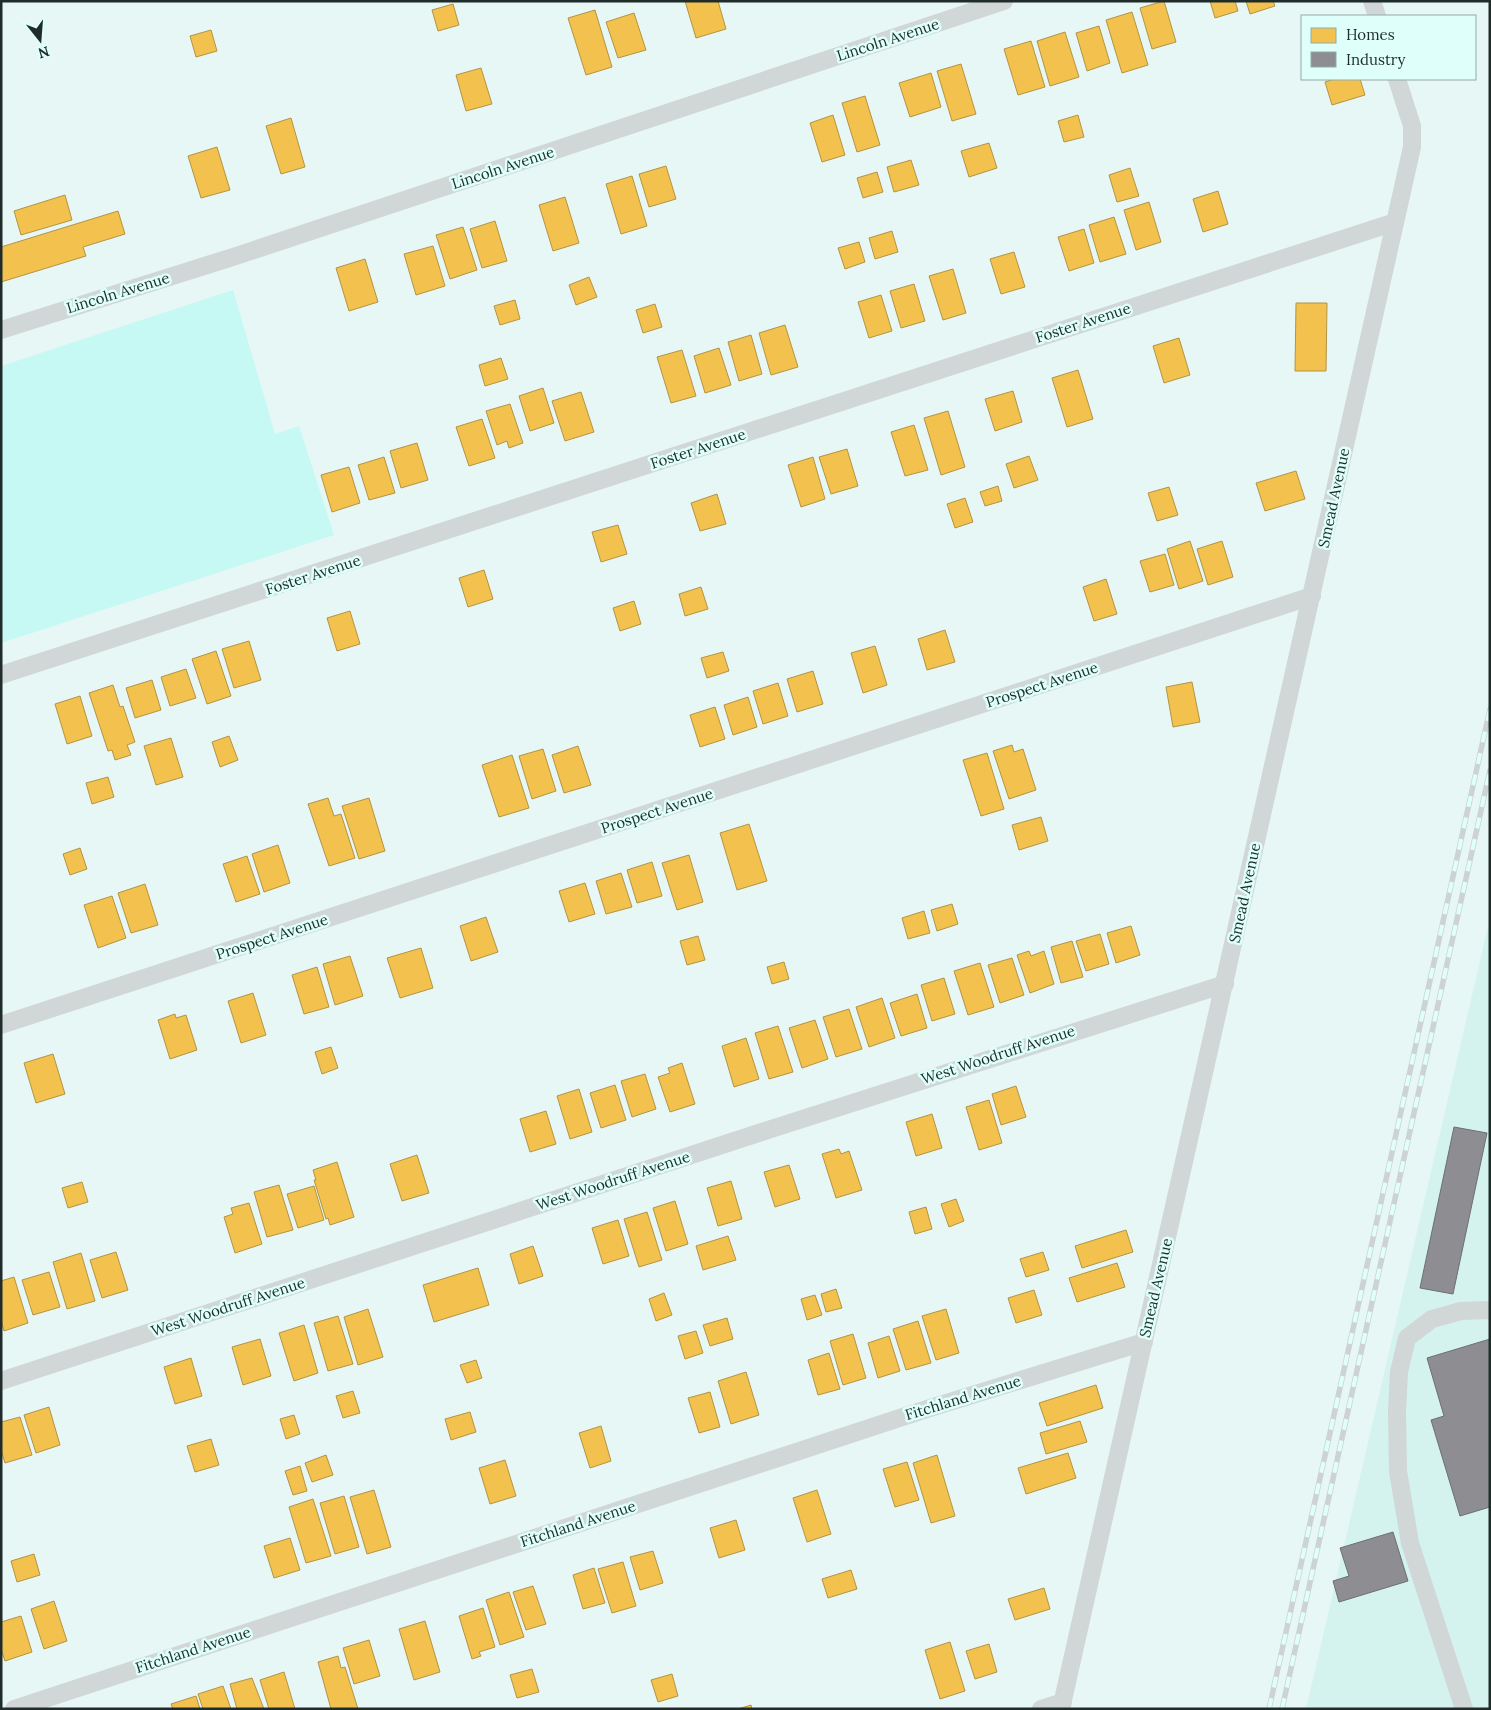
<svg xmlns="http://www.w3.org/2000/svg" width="1491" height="1710" viewBox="0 0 1491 1710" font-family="Lora,serif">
<rect width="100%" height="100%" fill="#e6f7f5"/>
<path fill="#d4f3ef" d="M1490,918V1709H1306Z"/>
<path fill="#c6f9f3" d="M233,290L275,434L299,426L334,535L1,643V366Z"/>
<g fill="#f2c14e" stroke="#b39443">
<path d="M685,1H718L726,29L696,38Z"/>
<path d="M1164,1L1176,42L1152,49L1140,8Z"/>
<path d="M1210,1H1235L1238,11L1215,18Z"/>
<path d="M1246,1H1273L1275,6L1250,14Z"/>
<path d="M453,4L459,25L438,31L432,10Z"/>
<path d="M595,10L612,67L586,75L568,18Z"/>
<path d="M1132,12L1148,65L1122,73L1106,20Z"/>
<path d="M634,13L646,50L618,58L606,22Z"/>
<path d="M1099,26L1110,63L1087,71L1076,33Z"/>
<path d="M211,30L217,51L196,57L190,36Z"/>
<path d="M1065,32L1079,77L1050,86L1037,41Z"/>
<path d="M1031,41L1045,87L1018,95L1004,49Z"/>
<path d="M961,64L976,114L952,121L937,71Z"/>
<path d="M481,68L492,104L466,111L456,75Z"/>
<path d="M931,73L941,107L910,117L899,83Z"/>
<path d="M1334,79H1360L1365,95L1332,105L1325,82Z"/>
<path d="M865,96L880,145L857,152L842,103Z"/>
<path d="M833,115L845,155L822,162L810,123Z"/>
<path d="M1078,115L1084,137L1064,142L1058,121Z"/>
<path d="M291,118L305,167L281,174L266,126Z"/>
<path d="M989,143L997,168L969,177L961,151Z"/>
<path d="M217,147L230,190L201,198L188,156Z"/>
<path d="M911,160L919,185L894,192L887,167Z"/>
<path d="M666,166L676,199L649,207L639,174Z"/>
<path d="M1130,168L1139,196L1117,202L1109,175Z"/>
<path d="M877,172L883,192L863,198L857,178Z"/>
<path d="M632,176L647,226L621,234L606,184Z"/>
<path d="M1218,191L1228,224L1203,232L1193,199Z"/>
<path d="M65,195L72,220L21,235L14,211Z"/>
<path d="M565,197L579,243L553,251L539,205Z"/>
<path d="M1149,202L1161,242L1136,250L1124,210Z"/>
<path d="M118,211L125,234L83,247L86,256L1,282V247Z"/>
<path d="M1114,217L1126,254L1100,262L1089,225Z"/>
<path d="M495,221L507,261L482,268L470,229Z"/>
<path d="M463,227L477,270L450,279L436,235Z"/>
<path d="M1084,229L1094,263L1069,271L1058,237Z"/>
<path d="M892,231L898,252L875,259L869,238Z"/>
<path d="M859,242L865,262L845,269L838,248Z"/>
<path d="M433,246L445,286L416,295L404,254Z"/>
<path d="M1014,252L1025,287L1001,294L990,259Z"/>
<path d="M365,259L378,302L349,311L336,268Z"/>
<path d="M953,269L966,313L943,320L929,276Z"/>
<path d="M589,277L597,297L576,305L569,285Z"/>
<path d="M914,284L925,321L901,328L890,291Z"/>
<path d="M881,295L892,331L869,338L858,302Z"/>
<path d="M515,300L520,319L500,325L494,306Z"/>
<path d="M1296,303H1327L1326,371H1295Z"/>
<path d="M655,304L662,327L643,333L636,310Z"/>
<path d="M785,325L798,367L771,375L759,333Z"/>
<path d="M751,335L762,374L739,381L728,342Z"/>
<path d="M1179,338L1190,375L1164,383L1153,346Z"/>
<path d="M719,348L731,385L705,393L694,356Z"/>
<path d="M682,350L696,396L671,403L657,357Z"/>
<path d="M501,358L508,379L485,386L479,365Z"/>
<path d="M1078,370L1093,419L1067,427L1052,378Z"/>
<path d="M543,388L554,423L530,431L519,396Z"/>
<path d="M1013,391L1022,422L995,431L985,399Z"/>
<path d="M581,392L594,432L565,441L552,401Z"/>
<path d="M510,404L523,443L509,448L507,441L497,445L486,411Z"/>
<path d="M948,411L965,467L941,475L924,418Z"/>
<path d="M482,419L495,458L469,466L456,427Z"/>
<path d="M914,425L928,470L905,476L891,432Z"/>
<path d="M417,443L428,480L401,488L390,451Z"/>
<path d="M847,449L858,486L831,494L819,457Z"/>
<path d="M1029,456L1038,480L1014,488L1006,464Z"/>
<path d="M384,457L395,493L369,500L358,465Z"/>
<path d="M813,457L825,499L801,507L788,465Z"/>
<path d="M349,467L360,503L332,512L321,475Z"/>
<path d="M1296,471L1305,499L1265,511L1256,483Z"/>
<path d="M998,486L1002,501L985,506L980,492Z"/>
<path d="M1169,487L1178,515L1157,521L1148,493Z"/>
<path d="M717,494L726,524L700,531L691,503Z"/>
<path d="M965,498L973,522L955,528L947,504Z"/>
<path d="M618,525L627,554L601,562L592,532Z"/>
<path d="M1190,541L1203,581L1179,589L1167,549Z"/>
<path d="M1222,541L1233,577L1208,585L1197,549Z"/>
<path d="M1165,554L1174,585L1150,592L1140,561Z"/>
<path d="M484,570L493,599L468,607L459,578Z"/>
<path d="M1106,579L1117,614L1094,621L1083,587Z"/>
<path d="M701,587L708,609L685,616L679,594Z"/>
<path d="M634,601L641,624L620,631L613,608Z"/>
<path d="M350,611L360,644L337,651L327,618Z"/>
<path d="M945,630L955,662L927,670L918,639Z"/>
<path d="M249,641L261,680L234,688L222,649Z"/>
<path d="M875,646L887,685L863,693L851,653Z"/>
<path d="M216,651L231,696L207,704L192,659Z"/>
<path d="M723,652L729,671L707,678L701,658Z"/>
<path d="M186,669L196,698L170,706L161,677Z"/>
<path d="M813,671L823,704L797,712L787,679Z"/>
<path d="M152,680L161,710L135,718L126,688Z"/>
<path d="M1192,682L1200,722L1173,727L1166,687Z"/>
<path d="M778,683L788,716L763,724L753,691Z"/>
<path d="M113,685L120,707L123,706L135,742L127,745L131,755L115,760L112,750L108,751L89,693Z"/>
<path d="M80,696L92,736L67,744L55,704Z"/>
<path d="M748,697L757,727L733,735L724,705Z"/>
<path d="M715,707L725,739L700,747L690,715Z"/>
<path d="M229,736L238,760L220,767L212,742Z"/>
<path d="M171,738L183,777L156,785L144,746Z"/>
<path d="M1012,745L1014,752L1023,749L1036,790L1009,799L993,751Z"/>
<path d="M578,746L591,785L564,793L552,755Z"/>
<path d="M543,749L556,791L532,799L519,756Z"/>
<path d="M987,753L1004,809L981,816L963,760Z"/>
<path d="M512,755L529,808L499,817L482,765Z"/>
<path d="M108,777L114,797L92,804L86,783Z"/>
<path d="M328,798L334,816L341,814L355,858L329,866L308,804Z"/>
<path d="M369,798L385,851L359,859L342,806Z"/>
<path d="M1041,817L1048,841L1019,850L1012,825Z"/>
<path d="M749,824L767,881L737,890L720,833Z"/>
<path d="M278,845L290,883L264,892L252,854Z"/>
<path d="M80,848L87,869L70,875L63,854Z"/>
<path d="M689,855L703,902L677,910L662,863Z"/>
<path d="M247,856L260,894L236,902L223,864Z"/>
<path d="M652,862L662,896L637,903L627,870Z"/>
<path d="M621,873L632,907L606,914L596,881Z"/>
<path d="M585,883L595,914L569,922L559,891Z"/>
<path d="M145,884L158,925L131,933L118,893Z"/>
<path d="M112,896L126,938L98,948L84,905Z"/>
<path d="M952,904L958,924L937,931L931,910Z"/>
<path d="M924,911L930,933L908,939L902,918Z"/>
<path d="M486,917L498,952L471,961L460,926Z"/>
<path d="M1131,926L1140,955L1116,963L1107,933Z"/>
<path d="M1100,934L1109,964L1086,971L1076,941Z"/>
<path d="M698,936L705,960L687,965L680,941Z"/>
<path d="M1072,941L1083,977L1061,983L1051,947Z"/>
<path d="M421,948L433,988L400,998L387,958Z"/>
<path d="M1029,951L1031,956L1044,951L1054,984L1030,993L1017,955Z"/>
<path d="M350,956L363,996L335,1005L323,964Z"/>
<path d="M1012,958L1024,995L1000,1003L988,965Z"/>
<path d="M784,962L789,979L772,984L767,967Z"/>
<path d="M980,963L994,1007L968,1015L954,971Z"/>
<path d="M317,967L329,1007L304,1014L292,975Z"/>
<path d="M944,978L955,1014L932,1021L921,985Z"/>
<path d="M253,993L266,1035L241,1043L228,1001Z"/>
<path d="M917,994L927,1028L901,1036L890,1003Z"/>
<path d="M882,998L895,1038L869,1047L856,1007Z"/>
<path d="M849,1009L862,1049L836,1057L823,1017Z"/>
<path d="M175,1014L176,1018L186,1015L197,1050L170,1059L158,1020Z"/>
<path d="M815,1020L828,1059L802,1068L789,1028Z"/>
<path d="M778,1026L793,1072L769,1079L755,1033Z"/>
<path d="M746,1038L759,1079L734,1087L722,1046Z"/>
<path d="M331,1047L338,1068L322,1074L315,1052Z"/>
<path d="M53,1054L65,1094L36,1103L24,1063Z"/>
<path d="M682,1063L695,1104L670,1112L658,1077L670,1073L668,1068Z"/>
<path d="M645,1074L656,1109L632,1117L621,1081Z"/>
<path d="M615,1085L626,1120L601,1128L590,1093Z"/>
<path d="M1016,1086L1026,1117L1001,1125L992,1094Z"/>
<path d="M579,1089L592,1132L570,1139L557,1096Z"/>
<path d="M989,1100L1002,1143L979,1150L966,1107Z"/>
<path d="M546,1111L556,1144L530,1152L520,1119Z"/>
<path d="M932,1114L942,1148L916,1156L906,1122Z"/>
<path d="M839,1149L841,1154L849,1151L862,1190L836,1198L822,1154Z"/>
<path d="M417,1155L429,1193L402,1201L390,1164Z"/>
<path d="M337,1162L354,1217L330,1225L328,1218L326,1219L314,1180H316L313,1170Z"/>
<path d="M789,1165L800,1199L775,1207L764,1172Z"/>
<path d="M731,1181L742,1219L718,1226L707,1188Z"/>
<path d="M82,1182L88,1202L68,1208L62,1188Z"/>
<path d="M279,1185L293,1230L267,1237L254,1192Z"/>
<path d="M314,1186L324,1220L298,1228L287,1194Z"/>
<path d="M956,1199L964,1221L949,1227L941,1204Z"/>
<path d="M675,1201L688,1244L666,1251L653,1208Z"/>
<path d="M249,1203L262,1244L235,1253L224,1217L233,1214L231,1208Z"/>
<path d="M926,1207L932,1229L915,1234L909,1212Z"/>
<path d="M647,1212L662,1260L639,1267L624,1219Z"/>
<path d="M618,1220L629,1256L603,1264L592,1228Z"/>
<path d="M1126,1230L1133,1252L1082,1268L1075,1246Z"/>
<path d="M728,1236L736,1260L703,1270L696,1246Z"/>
<path d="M533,1246L543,1276L519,1284L510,1254Z"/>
<path d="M116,1252L128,1290L102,1298L90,1260Z"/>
<path d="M1043,1252L1049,1270L1026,1277L1020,1259Z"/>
<path d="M81,1253L95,1301L67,1309L53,1262Z"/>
<path d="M1117,1263L1125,1287L1077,1302L1069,1278Z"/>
<path d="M478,1268L489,1305L434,1322L423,1285Z"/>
<path d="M49,1272L60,1307L33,1315L22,1280Z"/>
<path d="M14,1277L28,1323L4,1331L1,1320V1281Z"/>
<path d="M836,1289L842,1308L826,1312L821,1294Z"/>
<path d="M1034,1290L1042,1315L1016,1323L1008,1298Z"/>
<path d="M664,1293L672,1315L656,1321L649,1299Z"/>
<path d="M815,1295L822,1315L807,1320L801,1299Z"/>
<path d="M368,1309L383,1357L358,1365L344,1317Z"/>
<path d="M946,1309L959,1353L936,1360L922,1316Z"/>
<path d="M338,1316L353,1364L328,1371L314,1323Z"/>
<path d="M727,1318L733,1339L710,1346L703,1325Z"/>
<path d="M918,1321L931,1363L906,1370L893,1329Z"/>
<path d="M304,1325L318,1373L294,1381L279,1333Z"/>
<path d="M696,1331L703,1353L685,1359L678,1336Z"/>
<path d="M853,1334L866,1378L843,1385L830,1341Z"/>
<path d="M889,1336L900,1371L878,1378L868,1343Z"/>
<path d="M260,1339L271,1376L243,1385L232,1347Z"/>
<path d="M829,1353L840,1389L818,1395L808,1360Z"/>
<path d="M191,1358L202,1396L175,1404L164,1367Z"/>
<path d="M476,1360L482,1378L467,1383L460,1365Z"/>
<path d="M746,1372L759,1415L731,1424L718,1381Z"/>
<path d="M1096,1385L1103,1408L1047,1426L1039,1403Z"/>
<path d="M353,1391L360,1413L343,1418L336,1396Z"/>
<path d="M710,1392L720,1427L699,1433L688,1398Z"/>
<path d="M49,1407L60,1445L36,1453L24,1415Z"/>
<path d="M470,1412L476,1432L451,1440L445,1419Z"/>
<path d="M294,1415L300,1434L286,1439L280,1419Z"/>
<path d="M20,1417L32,1455L5,1463L1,1450V1422Z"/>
<path d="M1080,1421L1087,1442L1046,1454L1040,1433Z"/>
<path d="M601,1426L611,1461L590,1468L579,1433Z"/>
<path d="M211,1439L219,1465L195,1472L187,1446Z"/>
<path d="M1068,1453L1076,1478L1026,1494L1018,1468Z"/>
<path d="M326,1455L333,1475L312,1482L305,1463Z"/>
<path d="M937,1455L955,1516L931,1523L913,1463Z"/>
<path d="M505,1460L516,1496L490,1504L479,1468Z"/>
<path d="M907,1462L919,1500L895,1507L883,1469Z"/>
<path d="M300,1466L307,1491L293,1495L285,1471Z"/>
<path d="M374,1490L391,1547L367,1554L350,1497Z"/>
<path d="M817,1490L831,1534L807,1542L793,1498Z"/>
<path d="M344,1496L359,1547L335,1554L320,1503Z"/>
<path d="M313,1499L331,1556L306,1563L289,1507Z"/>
<path d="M736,1520L745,1550L719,1558L710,1528Z"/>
<path d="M290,1538L300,1570L274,1578L264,1546Z"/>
<path d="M653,1551L663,1583L640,1590L630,1557Z"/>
<path d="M34,1554L40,1575L17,1582L11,1561Z"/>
<path d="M623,1562L636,1606L612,1613L598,1569Z"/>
<path d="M594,1568L605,1603L583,1609L573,1575Z"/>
<path d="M851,1570L857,1589L828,1598L822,1579Z"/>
<path d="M533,1586L546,1624L526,1630L513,1592Z"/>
<path d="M1044,1588L1050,1609L1015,1620L1008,1599Z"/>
<path d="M509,1592L524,1637L500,1645L486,1600Z"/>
<path d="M54,1601L67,1641L44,1649L31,1609Z"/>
<path d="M483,1608L495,1647L479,1652L481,1656L472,1659L459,1616Z"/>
<path d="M21,1616L32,1652L5,1661L1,1649V1622Z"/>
<path d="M425,1621L440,1672L414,1680L399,1629Z"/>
<path d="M369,1640L380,1676L354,1684L343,1648Z"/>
<path d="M950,1642L965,1691L940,1699L925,1650Z"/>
<path d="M989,1644L997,1672L975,1679L966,1651Z"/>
<path d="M338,1656L341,1668L345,1667L358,1709H331L318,1662Z"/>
<path d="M532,1669L539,1692L517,1698L510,1675Z"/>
<path d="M284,1672L295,1709H269L260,1680Z"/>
<path d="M672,1674L678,1696L658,1702L651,1680Z"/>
<path d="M252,1678L264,1709H237L230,1684Z"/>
<path d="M223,1686L231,1709H203L198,1694Z"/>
<path d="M196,1696L200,1709H173L171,1704Z"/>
<path d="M751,1705L752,1709H738Z"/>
</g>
<g fill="#8d8d92" stroke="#6c7073">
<path d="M1454,1127L1487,1133L1453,1294L1420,1288Z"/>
<path d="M1490,1339V1507L1460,1516L1431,1420L1444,1416L1427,1358Z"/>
<path d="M1393,1532L1408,1581L1339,1602L1333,1581L1349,1576L1340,1548Z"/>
</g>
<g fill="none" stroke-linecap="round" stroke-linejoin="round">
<g stroke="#d1d6d6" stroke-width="18">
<path d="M1372,1L1377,16"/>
<path d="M1,330L233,257L1004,1"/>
<path d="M1,675L1395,222"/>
<path d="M1,1025L1312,596"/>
<path d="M1,1381L771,1129L1225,984"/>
<path d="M14,1709L930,1408L1144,1342"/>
<path d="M1041,1709L1063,1702"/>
<path d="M1061,1709L1412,147V126L1397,79"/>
<path d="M1464,1709L1410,1543L1398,1471L1397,1412L1399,1372L1407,1338L1432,1319L1461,1311L1490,1310"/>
</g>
<g stroke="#cdd2d2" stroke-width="5.5">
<g id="rail">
<path d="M1269,1709L1490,709"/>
<path d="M1282,1709L1490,770"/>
</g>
</g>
<use href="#rail" stroke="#defffa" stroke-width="4" stroke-dasharray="11" stroke-linecap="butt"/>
</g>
<g text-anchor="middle" stroke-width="5" stroke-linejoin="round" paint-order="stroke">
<g font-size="15" fill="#1f2c2a" stroke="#defffa">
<text transform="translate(888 40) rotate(-18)" y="5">Lincoln Avenue</text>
<text transform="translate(503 168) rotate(-18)" y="5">Lincoln Avenue</text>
<text transform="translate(118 293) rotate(-17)" y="5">Lincoln Avenue</text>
<text transform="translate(1083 323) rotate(-18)" y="5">Foster Avenue</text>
<text transform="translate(698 449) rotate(-18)" y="5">Foster Avenue</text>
<text transform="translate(1334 498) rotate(-78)" y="5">Smead Avenue</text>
<text transform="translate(313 575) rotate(-18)" y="5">Foster Avenue</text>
<text transform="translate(1042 685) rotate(-18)" y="5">Prospect Avenue</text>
<text transform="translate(657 811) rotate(-18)" y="5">Prospect Avenue</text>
<text transform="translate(1245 893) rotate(-78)" y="5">Smead Avenue</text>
<text transform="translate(272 937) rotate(-18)" y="5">Prospect Avenue</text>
<text transform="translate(998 1055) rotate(-18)" y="5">West Woodruff Avenue</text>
<text transform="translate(613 1181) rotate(-18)" y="5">West Woodruff Avenue</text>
<text transform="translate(1156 1288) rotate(-77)" y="5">Smead Avenue</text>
<text transform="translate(228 1307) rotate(-18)" y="5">West Woodruff Avenue</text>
<text transform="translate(963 1398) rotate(-17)" y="5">Fitchland Avenue</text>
<text transform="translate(578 1524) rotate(-18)" y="5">Fitchland Avenue</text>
<text transform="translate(193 1650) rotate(-18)" y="5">Fitchland Avenue</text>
</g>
</g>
<rect width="1491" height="1710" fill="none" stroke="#1f2c2a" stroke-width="5"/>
<rect x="1301" y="15" width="175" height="65" fill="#defffa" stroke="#92aba7"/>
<rect x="1311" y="28" width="25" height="15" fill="#f2c14e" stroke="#92aba7"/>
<text x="1346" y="40" font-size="15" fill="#1f2c2a">Homes</text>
<rect x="1311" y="52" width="25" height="15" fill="#8d8d92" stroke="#92aba7"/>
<text x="1346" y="65" font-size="15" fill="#1f2c2a">Industry</text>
<g transform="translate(40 40) rotate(163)" stroke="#defffa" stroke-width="4" paint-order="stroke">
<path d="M0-4L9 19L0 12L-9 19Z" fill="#1f2c2a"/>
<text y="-8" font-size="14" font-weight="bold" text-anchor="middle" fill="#1f2c2a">N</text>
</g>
</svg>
